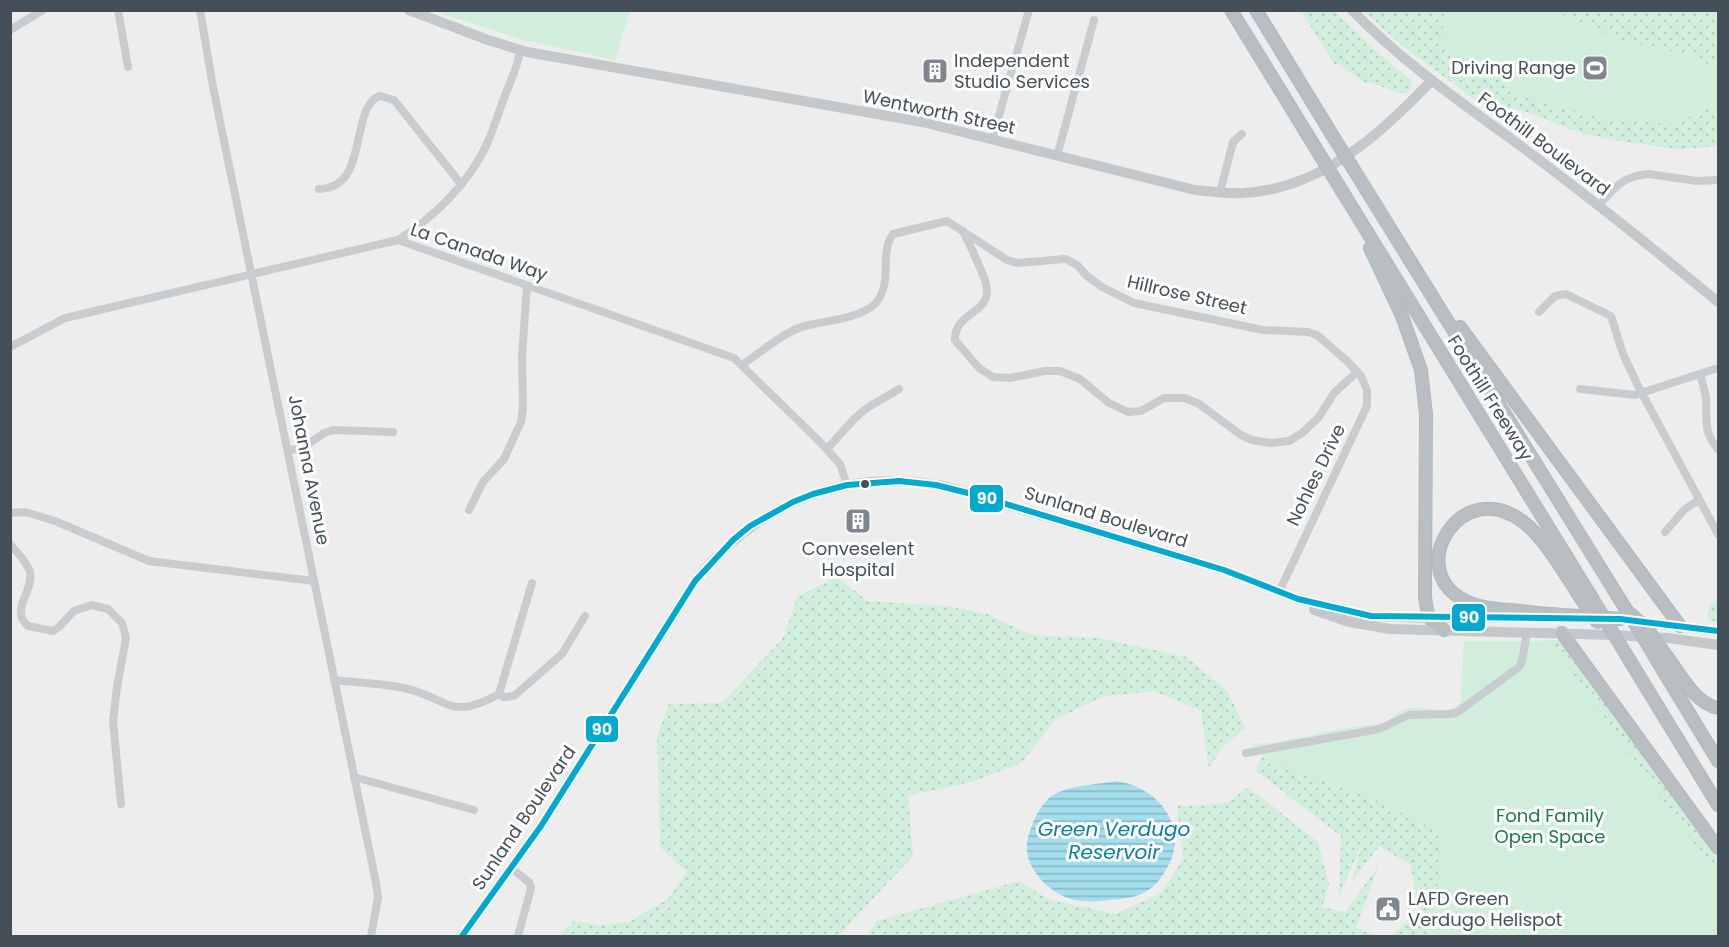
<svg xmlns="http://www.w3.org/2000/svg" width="1729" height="947" viewBox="0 0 1729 947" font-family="Poppins,sans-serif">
<defs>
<pattern id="grass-dots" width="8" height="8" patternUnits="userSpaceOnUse" patternTransform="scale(1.5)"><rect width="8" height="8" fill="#d0eedb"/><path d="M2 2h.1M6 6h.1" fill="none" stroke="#b4cebe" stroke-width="1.8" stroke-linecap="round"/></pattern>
<pattern id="water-rules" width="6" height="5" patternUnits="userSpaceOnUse" patternTransform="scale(1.5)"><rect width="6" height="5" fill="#a4deec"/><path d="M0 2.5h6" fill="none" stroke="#87b6c2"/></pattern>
</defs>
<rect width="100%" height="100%" fill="#eeeded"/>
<g fill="url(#grass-dots)">
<path d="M1301,11H1335L1375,50L1411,80L1412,87L1407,93L1396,92L1369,82L1367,84L1337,64L1335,65Z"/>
<path d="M1363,11H1718V146L1678,149L1619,141L1581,133L1527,112L1492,105L1487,109L1402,45Z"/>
<path d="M837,577L868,601L947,606L987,614L1031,635L1099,638L1187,657L1228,692L1245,728L1222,748L1209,768L1201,711L1154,691L1102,697L1056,719L1021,763L975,781L908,796L913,856L838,936H560L573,921L598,925L629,922L668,899L687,872L660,847L657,737L669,704L722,703L783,638L798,596Z"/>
<path d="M1718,601V622L1707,620L1709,605Z"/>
<path d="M1559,640L1718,860V936H1392L1418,910L1411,865L1379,846L1352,882L1362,844L1339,896L1341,836L1256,771L1261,757L1460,719L1529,661L1534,641Z"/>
<path d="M1248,787L1318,842L1329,884L1322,907L1345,912L1379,865L1356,928L1379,936H867L877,921L1019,881L1048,899L1115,914L1161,893L1183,859L1177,805L1198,806L1229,802Z"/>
</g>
<g fill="#d0eedb">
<path d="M434,11H630L615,60L523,40Z"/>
<path d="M1444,11H1559L1565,17L1634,44L1652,46L1696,57L1710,66L1718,69V104L1674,124L1604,119L1540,102L1514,91L1496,78L1456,58L1448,47L1442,45Z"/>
<path d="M1464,641H1530L1535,643L1552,644L1718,877V936H1432L1443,834L1361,793L1267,761L1252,744C1286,743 1317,733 1351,727C1361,725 1373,727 1382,723C1393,719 1399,710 1408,708C1428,704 1443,718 1460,703Z"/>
</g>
<path fill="url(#water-rules)" d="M1116,781C1161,787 1193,832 1164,873C1159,881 1153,888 1145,892C1134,898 1122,899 1110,900C1095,902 1080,903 1065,897C1047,889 1028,870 1027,850C1026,842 1029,834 1031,828C1035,817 1041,805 1050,797C1067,785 1096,785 1116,781Z"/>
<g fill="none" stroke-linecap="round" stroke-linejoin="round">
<g stroke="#b2b7bc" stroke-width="14">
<g id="highway">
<path d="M1231,10L1315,147"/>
<path d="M1256,10L1334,138"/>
<path d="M1359,178L1627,611"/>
<path d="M1342,191L1592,598"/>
<path d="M1370,248L1402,316L1421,370L1426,414L1425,597C1428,616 1427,620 1444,630"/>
<path d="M1460,327L1680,626"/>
<path d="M1580,597C1564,573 1545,538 1522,521C1462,476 1405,567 1462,599C1479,609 1501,609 1520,611C1553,615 1587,616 1620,619"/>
<path d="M1562,633L1718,848"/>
<path d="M1627,656L1718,805"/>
<path d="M1655,657L1718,761"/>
<path d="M1668,658C1682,677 1695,703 1718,708"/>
</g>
</g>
<g stroke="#c9ccce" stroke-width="8">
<path d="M118,10L128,67"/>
<path d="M200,10L213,87L376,883L378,898L371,936"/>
<path d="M10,30L43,10"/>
<path d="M992,140L1029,10"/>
<path d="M1057,156L1094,20"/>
<path d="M319,189C370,189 349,106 380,96L394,100L461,184"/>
<path d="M1220,192L1233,142L1242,134"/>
<path d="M1599,205C1615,187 1623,176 1649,174L1697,181L1718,180"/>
<path d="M963,231C969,244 988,280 987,292C987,313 954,314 955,340L979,368L993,377L1010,378L1045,371H1060L1080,379L1109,403L1128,412L1141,411L1164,398H1185L1199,404L1241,435L1252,440L1270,443L1289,441L1302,433L1319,417L1334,393L1357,372"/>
<path d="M398,240C433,218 468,184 486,146C493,131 498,114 504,98C510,82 518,67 520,50"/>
<path d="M1539,312L1555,296L1566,294L1611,316L1623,354L1638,386L1718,534"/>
<path d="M10,347L65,318L398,240L734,358L819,441L840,464L847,485"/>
<path d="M743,364C760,353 785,331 805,326C826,320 869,319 880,297C891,277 880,252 893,234L947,221L1007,260L1017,263L1066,259L1077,265L1087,276L1102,287L1134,303L1263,330L1308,332L1317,335L1347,361L1361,376L1367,390V406L1279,592"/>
<path d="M1700,374C1702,382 1705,391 1706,398C1707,419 1703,432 1718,449"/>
<path d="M1580,389L1635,395L1718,368"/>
<path d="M827,449L855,418L867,408L899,389"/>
<path d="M289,451L305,446L324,433L333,430L393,432"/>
<path d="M469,510L483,482L504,459L521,422L523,408L522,355L527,286"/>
<path d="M10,513L25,512L55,521L149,561L314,581"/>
<path d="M1665,532L1685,509L1699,500"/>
<path d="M10,544C17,552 27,562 30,572C34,592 9,610 28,626L53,631L59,627L74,611L91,605L108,609L122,623L126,638L117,687L113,721L121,804"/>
<path d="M334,680C357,683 381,683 404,688C450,698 448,722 499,694L532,583"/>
<path d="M499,694L504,697L514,696L562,654L585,616"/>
<path d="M1246,753L1379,729L1409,715L1449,714L1456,713L1519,667L1522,661L1527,633"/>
<path d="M354,777L474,810"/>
<path d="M512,869L529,882L531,888L518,936"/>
</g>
<g stroke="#c4c8cb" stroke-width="10">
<path d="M409,10L488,40L527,52L922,122L1195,190C1211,191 1226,194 1242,193C1320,190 1381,134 1432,80"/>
<path d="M1352,10C1403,63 1464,104 1522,147C1589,197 1654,249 1718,302"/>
<path d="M1314,610L1349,622L1390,629L1612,635L1668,638L1718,645"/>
<path d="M1612,618L1718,631"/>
<path d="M462,936L541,826L695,581C759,502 847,466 948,487L1224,570L1298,599L1350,612L1371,616L1428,618L1536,617"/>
</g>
<use href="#highway" stroke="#b9bec3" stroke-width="12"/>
<g stroke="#b2b7bc" stroke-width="14" stroke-linecap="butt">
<g id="highway-bridge">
<path d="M1334,138L1359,178"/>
<path d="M1315,147L1342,191"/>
<path d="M1580,597L1598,623"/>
<path d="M1592,598L1627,656"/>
<path d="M1627,611L1646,627L1668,658"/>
<path d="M1634,622L1655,657"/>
</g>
</g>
<use href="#highway-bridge" stroke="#b9bec3" stroke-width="12"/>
<g stroke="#fff" stroke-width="10">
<path id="bus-1" d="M462,936L541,826L695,581L733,540L750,526L793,502L813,494L847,485L899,481L936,485L976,495L1224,570L1298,599L1371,616L1620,619L1718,631"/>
</g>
<use href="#bus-1" stroke="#00a9ce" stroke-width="6"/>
</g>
<defs>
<g id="stadium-square" transform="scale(1.35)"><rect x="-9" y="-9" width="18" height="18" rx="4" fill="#80868d" stroke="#fff"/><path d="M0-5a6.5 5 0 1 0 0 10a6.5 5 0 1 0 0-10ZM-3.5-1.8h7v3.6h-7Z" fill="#fff"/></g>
<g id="building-square" transform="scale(1.35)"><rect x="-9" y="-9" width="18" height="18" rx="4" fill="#80868d" stroke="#fff"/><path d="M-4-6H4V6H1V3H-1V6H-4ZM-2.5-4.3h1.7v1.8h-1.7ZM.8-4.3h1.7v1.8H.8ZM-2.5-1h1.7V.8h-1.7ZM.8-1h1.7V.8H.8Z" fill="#fff"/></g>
<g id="civic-square" transform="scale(1.35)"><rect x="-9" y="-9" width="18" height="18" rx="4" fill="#80868d" stroke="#fff"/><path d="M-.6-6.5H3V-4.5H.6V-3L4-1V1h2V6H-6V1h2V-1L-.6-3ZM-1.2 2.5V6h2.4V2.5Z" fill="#fff"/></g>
</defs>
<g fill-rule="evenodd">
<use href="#stadium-square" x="1595" y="68"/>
<use href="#building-square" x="935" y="71"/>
<use href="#building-square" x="858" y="521"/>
<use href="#civic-square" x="1388" y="909"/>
</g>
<circle fill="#444f59" stroke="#fff" stroke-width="2" cx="865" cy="484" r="5"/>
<g text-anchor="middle" stroke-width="6" stroke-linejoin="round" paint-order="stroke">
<g font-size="18" fill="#444f59" stroke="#fff" text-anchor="start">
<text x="954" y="67">Independent<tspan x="954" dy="21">Studio Services</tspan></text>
<text x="1576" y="74" text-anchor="end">Driving Range</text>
<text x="858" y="555" text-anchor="middle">Conveselent<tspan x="858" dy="21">Hospital</tspan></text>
<text x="1408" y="905">LAFD Green<tspan x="1408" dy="21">Verdugo Helispot</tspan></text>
</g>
<g font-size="18" fill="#444f59" stroke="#fff">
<text transform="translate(939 112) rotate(12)" y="6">Wentworth Street</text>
<text transform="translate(1544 144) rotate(37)" y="6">Foothill Boulevard</text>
<text transform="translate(479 252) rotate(19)" y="6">La Canada Way</text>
<text transform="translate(1187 295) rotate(13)" y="6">Hillrose Street</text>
<text transform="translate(1490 398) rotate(58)" y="6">Foothill Freeway</text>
<text transform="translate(309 470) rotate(79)" y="6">Johanna Avenue</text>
<text transform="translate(1316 475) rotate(-64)" y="6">Nohles Drive</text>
<text transform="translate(1106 517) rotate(17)" y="6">Sunland Boulevard</text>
<text transform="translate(524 818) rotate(-56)" y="6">Sunland Boulevard</text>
</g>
<g font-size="18" fill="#167947" stroke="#fff">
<text x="1550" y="822">Fond Family<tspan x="1550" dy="21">Open Space</tspan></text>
</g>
<g font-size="20" font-style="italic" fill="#0c809d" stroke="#fff">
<text x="1114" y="836">Green Verdugo<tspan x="1114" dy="23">Reservoir</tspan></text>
</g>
</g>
<g stroke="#fff" stroke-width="2">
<rect x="969" y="484" width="35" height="29" rx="6" fill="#00a9ce"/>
<rect x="1451" y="603" width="35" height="29" rx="6" fill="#00a9ce"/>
<rect x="585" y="715" width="34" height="28" rx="6" fill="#00a9ce"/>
</g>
<g font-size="16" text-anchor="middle" font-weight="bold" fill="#fff">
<text x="987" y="504">90</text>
<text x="1469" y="623">90</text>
<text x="602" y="735">90</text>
</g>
<rect width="1729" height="947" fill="none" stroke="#444f59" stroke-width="24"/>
</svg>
